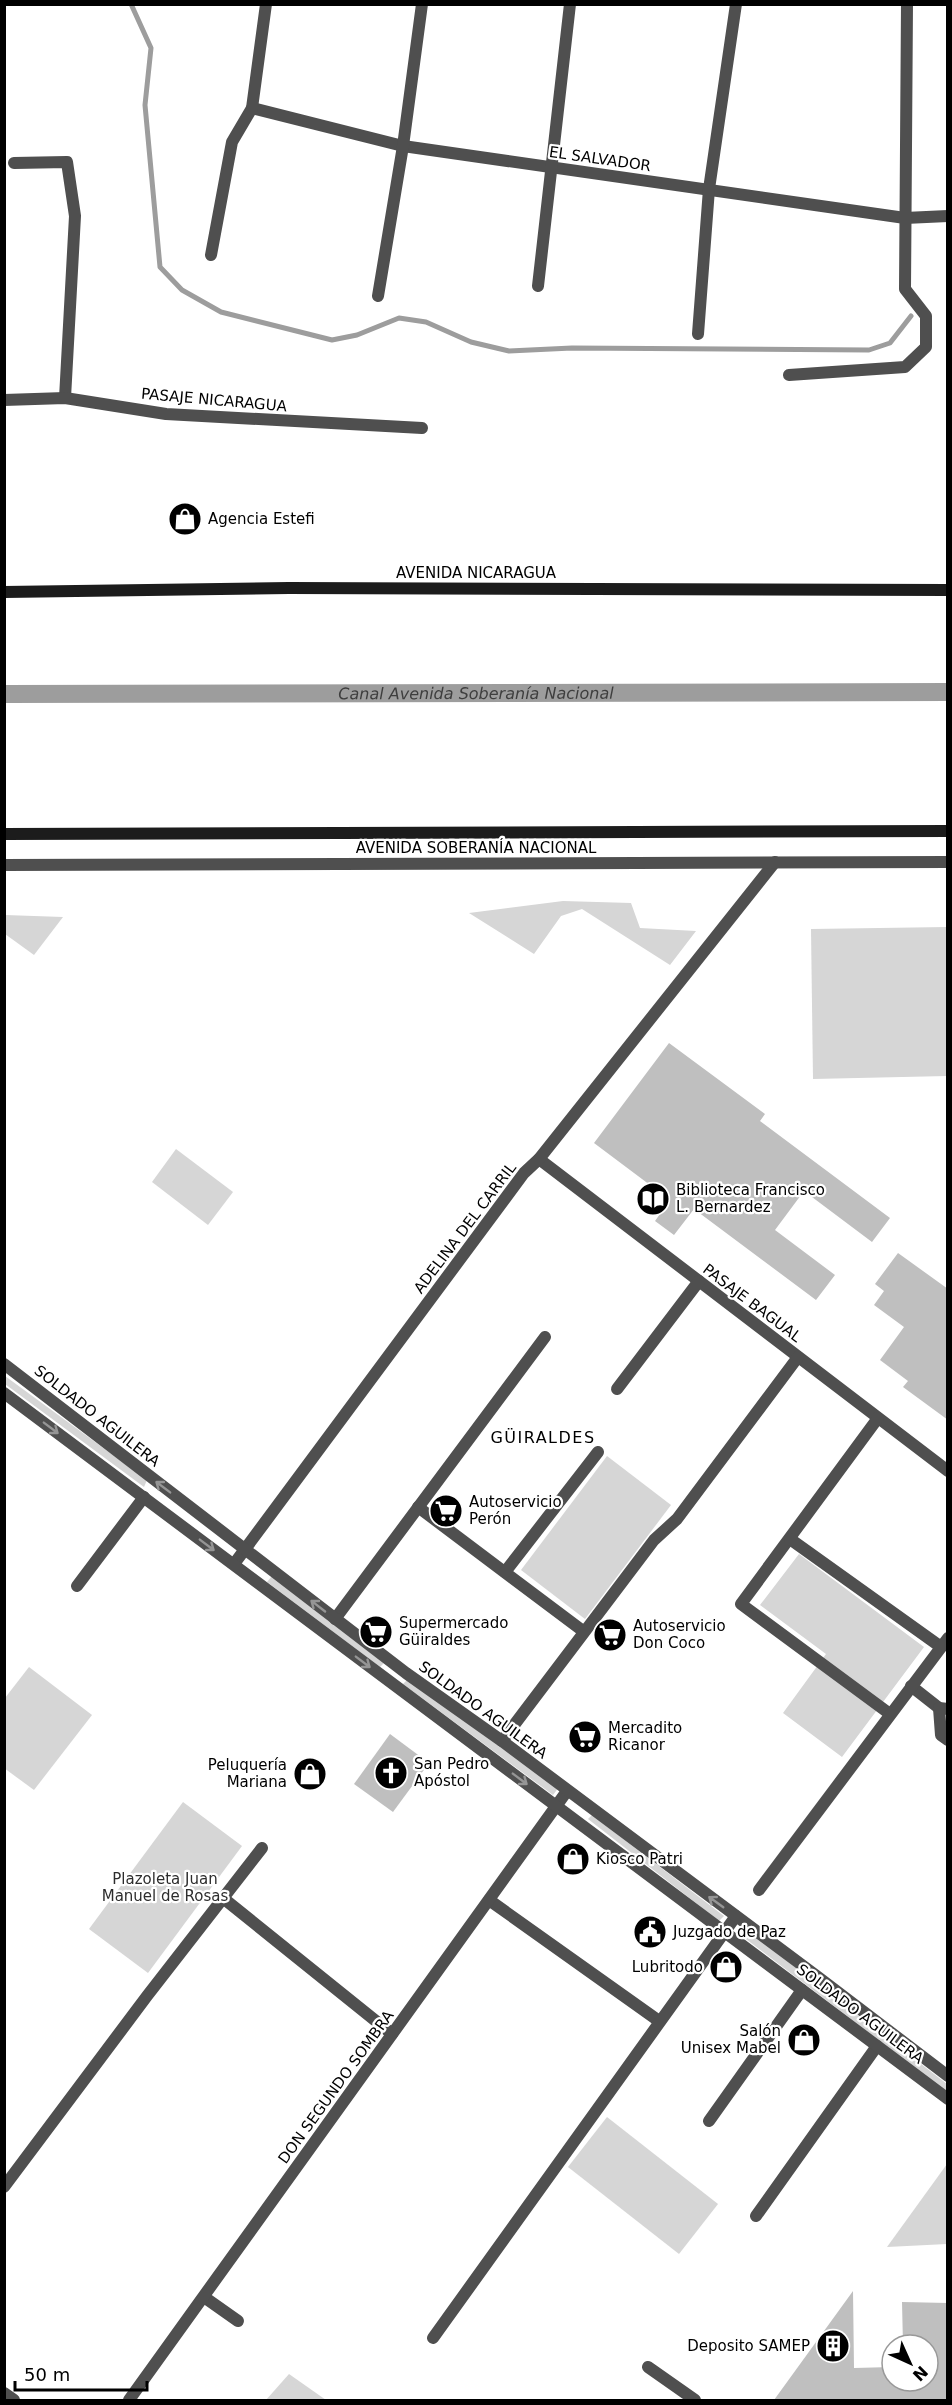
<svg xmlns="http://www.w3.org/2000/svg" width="952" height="2405" viewBox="0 0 952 2405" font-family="'DejaVu Sans',sans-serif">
<rect width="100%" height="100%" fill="#fff"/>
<g fill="#d6d6d6">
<path d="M563,901L631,903L640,928L696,931L670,965L582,909L561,916L534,954L469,913Z"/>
<path d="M5,915L63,917L34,955L5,934Z"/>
<path d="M947,927V1076L813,1079L811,929Z"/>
<path d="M176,1149L233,1192L208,1225L152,1182Z"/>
<path d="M5,1376L147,1480L144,1487L5,1384Z"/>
<path d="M607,1456L671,1505L585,1619L521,1570Z"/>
<path d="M799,1554L924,1647L842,1757L783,1713L826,1654L760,1605Z"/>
<path d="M272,1576L384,1663L380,1667L267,1582Z"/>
<path d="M29,1667L92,1715L34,1790L4,1768L5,1698Z"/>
<path d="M408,1679L559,1787L553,1795L403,1684Z"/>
<path d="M183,1802L242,1846L148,1973L89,1929Z"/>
<path d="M592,1815L724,1916L719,1921L588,1819Z"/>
<path d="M743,1927L947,2084V2092L738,1933Z"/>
<path d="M607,2117L718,2204L679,2254L568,2167Z"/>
<path d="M947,2164V2244L887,2247Z"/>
<path d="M289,2374L326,2400H266Z"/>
</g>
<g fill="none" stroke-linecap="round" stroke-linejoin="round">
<path stroke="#9d9d9d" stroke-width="5" d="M131,4L151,48L145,105L160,267L182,290L221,312L332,340L357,335L399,318L426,322L471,342L509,351L572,348L869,350L890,343L911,316"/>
<path stroke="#9d9d9d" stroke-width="18" id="s1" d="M4,694L948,692"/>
</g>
<g fill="#bfbfbf">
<path d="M669,1043L765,1114L760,1121L890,1218L872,1242L804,1191L775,1230L835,1275L816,1300L694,1209L674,1235L655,1221L670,1200L594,1143Z"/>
<path d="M898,1253L948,1289V1420L903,1387L908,1381L880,1360L904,1327L874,1305L884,1291L875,1284Z"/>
<path d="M390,1734L429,1763L393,1812L354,1784Z"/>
<path d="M853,2291L854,2368L892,2367V2381H928V2345H903L902,2302L948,2303V2400H774Z"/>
</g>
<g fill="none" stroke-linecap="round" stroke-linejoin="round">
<g stroke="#4f4f4f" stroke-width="12">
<path d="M252,108L403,146L905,218L948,216"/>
<path d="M14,163L67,162L75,216L65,398"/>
<path d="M211,255L232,142L252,108L266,4"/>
<path d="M538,286L570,4"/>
<path d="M378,296L403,146L422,4"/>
<path d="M698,334L709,189L736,4"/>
<path d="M789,375L905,367L926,347V316L905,289L907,4"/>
<path d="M4,400L65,398L166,414L422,428"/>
<path d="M539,1159L948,1471"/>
<path d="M617,1389L699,1281"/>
<path d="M878,1418L741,1604L890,1714"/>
<path d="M418,1507L583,1631"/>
<path d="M790,1539L941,1647"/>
<path d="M234,1564L524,1173L539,1159L775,862"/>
<path d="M505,1572L598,1452"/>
<path d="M77,1586L144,1497"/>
<path d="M335,1619L545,1337"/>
<path d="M911,1686L939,1708L948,1709"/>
<path d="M939,1708L941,1735L948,1740"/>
<path d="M502,1741L654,1540L677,1519L798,1357"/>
<path d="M759,1890L948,1638"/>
<path d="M223,1898L392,2034"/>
<path d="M489,1900L659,2021"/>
<path d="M709,2121L802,1990"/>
<path d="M4,2187L147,1996L262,1848"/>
<path d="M756,2216L877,2046"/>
<path d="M204,2297L238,2321"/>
<path d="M433,2338L736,1916"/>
<path d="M648,2367L695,2400"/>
<path d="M4,2393L14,2400"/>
<path d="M129,2400L567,1791"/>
</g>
<g stroke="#4f4f4f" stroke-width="12">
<path d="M4,865L948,862"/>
<path d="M4,1364L406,1673L502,1741L818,1977L948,2076"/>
<path d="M4,1393L948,2099"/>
</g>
<g stroke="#1c1c1c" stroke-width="12">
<path d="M4,592L289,588L948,590"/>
<path d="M4,834L948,831"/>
</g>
</g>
<defs><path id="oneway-shaft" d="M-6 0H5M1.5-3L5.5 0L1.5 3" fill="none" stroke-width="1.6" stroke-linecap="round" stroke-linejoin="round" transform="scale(1.5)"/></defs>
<g stroke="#959595">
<use href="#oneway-shaft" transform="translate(51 1428) rotate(37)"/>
<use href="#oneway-shaft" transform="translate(163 1487) rotate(-143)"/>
<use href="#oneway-shaft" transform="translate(207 1545) rotate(37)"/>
<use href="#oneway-shaft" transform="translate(318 1606) rotate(-142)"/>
<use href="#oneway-shaft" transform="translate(363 1662) rotate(37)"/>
<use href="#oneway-shaft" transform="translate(520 1779) rotate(37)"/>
<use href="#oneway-shaft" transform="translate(716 1902) rotate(-144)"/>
</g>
<defs>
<g id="shop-disc" transform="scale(1.725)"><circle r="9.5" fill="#000" stroke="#fff"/><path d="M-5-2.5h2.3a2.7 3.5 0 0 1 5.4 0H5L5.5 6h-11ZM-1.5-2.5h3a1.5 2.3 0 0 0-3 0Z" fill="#fff"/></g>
<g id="library-disc" transform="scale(1.725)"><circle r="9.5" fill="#000" stroke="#fff"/><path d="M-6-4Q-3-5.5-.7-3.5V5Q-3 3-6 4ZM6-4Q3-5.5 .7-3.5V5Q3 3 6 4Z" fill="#fff"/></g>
<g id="supermarket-disc" transform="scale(1.725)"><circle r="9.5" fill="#000" stroke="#fff"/><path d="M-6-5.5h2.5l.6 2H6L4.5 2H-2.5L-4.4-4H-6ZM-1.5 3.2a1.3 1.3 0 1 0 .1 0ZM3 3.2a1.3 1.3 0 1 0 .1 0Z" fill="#fff"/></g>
<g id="church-disc" transform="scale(1.725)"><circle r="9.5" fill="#000" stroke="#fff"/><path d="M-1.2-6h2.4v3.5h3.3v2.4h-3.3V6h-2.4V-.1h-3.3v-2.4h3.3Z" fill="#fff"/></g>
<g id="civic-disc" transform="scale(1.725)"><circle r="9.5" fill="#000" stroke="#fff"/><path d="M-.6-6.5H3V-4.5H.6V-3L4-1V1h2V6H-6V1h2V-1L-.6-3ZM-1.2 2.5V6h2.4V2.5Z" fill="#fff"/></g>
<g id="building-disc" transform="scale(1.725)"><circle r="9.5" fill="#000" stroke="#fff"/><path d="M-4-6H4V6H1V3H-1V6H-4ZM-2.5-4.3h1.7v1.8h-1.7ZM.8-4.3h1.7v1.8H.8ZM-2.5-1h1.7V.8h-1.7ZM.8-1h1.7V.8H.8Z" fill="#fff"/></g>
</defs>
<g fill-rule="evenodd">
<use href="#shop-disc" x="185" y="519"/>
<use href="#library-disc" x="653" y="1199"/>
<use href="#supermarket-disc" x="446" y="1511"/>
<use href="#supermarket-disc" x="376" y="1632"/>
<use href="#supermarket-disc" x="610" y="1635"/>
<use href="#supermarket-disc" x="585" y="1737"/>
<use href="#church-disc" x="391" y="1773"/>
<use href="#shop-disc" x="310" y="1774"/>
<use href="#shop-disc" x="573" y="1859"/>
<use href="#civic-disc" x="650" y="1932"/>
<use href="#shop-disc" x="726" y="1967"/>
<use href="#shop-disc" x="804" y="2040"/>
<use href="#building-disc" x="833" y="2346"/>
</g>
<g text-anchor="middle" stroke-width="4.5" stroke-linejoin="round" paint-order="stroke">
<g font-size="15" fill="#000" stroke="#fff">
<text transform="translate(600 159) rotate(8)" y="5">EL SALVADOR</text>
<text transform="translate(214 400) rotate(5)" y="5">PASAJE NICARAGUA</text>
<text x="476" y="578">AVENIDA NICARAGUA</text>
<text x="476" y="853">AVENIDA SOBERANÍA NACIONAL</text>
<text transform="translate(465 1228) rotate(-53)" y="5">ADELINA DEL CARRIL</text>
<text transform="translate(752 1303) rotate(37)" y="5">PASAJE BAGUAL</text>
<text transform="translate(97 1416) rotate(38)" y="5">SOLDADO AGUILERA</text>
<text transform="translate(483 1710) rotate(36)" y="5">SOLDADO AGUILERA</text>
<text transform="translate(860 2014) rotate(37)" y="5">SOLDADO AGUILERA</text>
<text transform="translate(336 2087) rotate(-54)" y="5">DON SEGUNDO SOMBRA</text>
</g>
<g font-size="15" fill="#000" stroke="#fff" text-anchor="start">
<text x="208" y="524">Agencia Estefi</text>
<text x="676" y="1195">Biblioteca Francisco<tspan x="676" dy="17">L. Bernardez</tspan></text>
<text x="469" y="1507">Autoservicio<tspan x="469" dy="17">Perón</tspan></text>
<text x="399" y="1628">Supermercado<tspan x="399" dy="17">Güiraldes</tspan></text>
<text x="633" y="1631">Autoservicio<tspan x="633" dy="17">Don Coco</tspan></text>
<text x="608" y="1733">Mercadito<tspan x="608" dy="17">Ricanor</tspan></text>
<text x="414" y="1769">San Pedro<tspan x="414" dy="17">Apóstol</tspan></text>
<text x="287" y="1770" text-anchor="end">Peluquería<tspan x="287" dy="17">Mariana</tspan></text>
<text x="596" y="1864">Kiosco Patri</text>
<text x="673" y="1937">Juzgado de Paz</text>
<text x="703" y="1972" text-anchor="end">Lubritodo</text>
<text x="781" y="2036" text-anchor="end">Salón<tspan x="781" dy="17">Unisex Mabel</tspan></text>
<text x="810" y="2351" text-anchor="end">Deposito SAMEP</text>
</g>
<g font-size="15" fill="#2d2d2d" stroke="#fff">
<text x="165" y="1884">Plazoleta Juan<tspan x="165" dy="17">Manuel de Rosas</tspan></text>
</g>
<g font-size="16" font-style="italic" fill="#3e3e3e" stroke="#fff">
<text dy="6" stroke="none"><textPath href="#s1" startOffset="472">Canal Avenida Soberanía Nacional</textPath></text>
</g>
<g font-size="16" letter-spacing="1.5" fill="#000" stroke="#fff">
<text x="543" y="1443">GÜIRALDES</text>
</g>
</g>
<rect width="952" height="2405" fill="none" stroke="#000000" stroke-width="12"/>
<g transform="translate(910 2363) rotate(135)"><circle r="28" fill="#ffffff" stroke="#999999" stroke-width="1.5"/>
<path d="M0-4.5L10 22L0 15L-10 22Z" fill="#000000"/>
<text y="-9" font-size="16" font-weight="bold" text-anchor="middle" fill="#000000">N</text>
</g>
<path d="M15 2381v9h132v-9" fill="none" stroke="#000000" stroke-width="3"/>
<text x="24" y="2381" font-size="18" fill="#000000" stroke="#ffffff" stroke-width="4.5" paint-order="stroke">50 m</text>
</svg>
